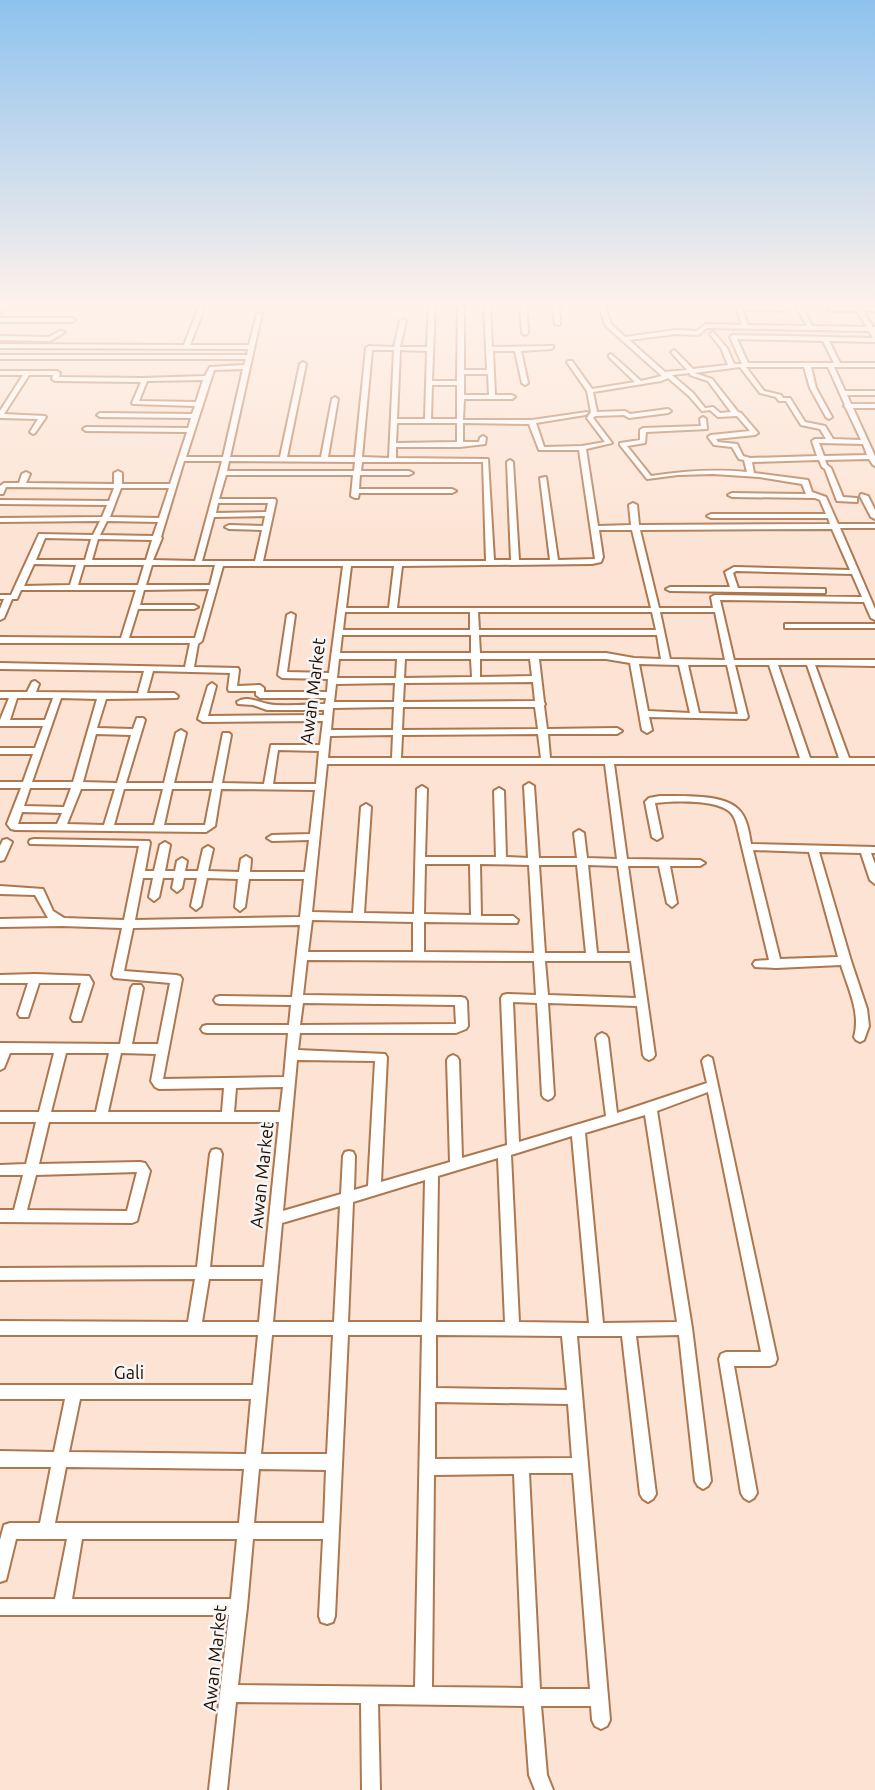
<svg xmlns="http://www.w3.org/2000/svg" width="875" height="1790" viewBox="0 0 875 1790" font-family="Ubuntu,sans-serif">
<rect width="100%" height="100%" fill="#fce3d3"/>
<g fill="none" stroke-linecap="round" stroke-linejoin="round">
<g stroke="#ad774f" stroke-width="4">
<g id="minor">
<path d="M104,304H124L102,307L101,306Z"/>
<path d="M129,304H161L158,306Z"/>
<path d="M429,304H435L432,381H457L458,304H464V370H487L484,304H490L492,347L553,346V348L551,349L521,351L528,383L525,385L522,383L515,351H493L495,395H512L515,397L512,399H464L463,420H532L587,412L588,413L585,415L536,423L544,447L582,446L605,442L587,418L591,412L587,391L567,362L568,361H572L592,389L635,382L609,357V355L611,354L641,381L662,376L606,326L598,304H604L611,324L625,337L676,330L697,331L706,324L742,325L736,307L739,305L787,307L790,309L787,311L742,309L748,325L807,326L796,306L799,304L802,306L812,326L867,327L857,311H831L828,309L831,307H875V311H863L873,327H875V342L829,341L840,363H875V367H834L845,391H875V395H847L851,404H875V408H853L875,456V466L873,465L869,459L825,460L827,465L831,468L843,497L857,498V502L837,501L825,469L822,467L819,460L752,462L754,473L808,480L812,492L826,497L838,524H875V528H840L875,609V620L871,618L864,602L720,600L734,660H875V666L815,665L849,758H875V764H614L627,859L700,860L705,863L700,866H670L677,903L672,907L667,903L659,866H628L655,1055L653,1058L649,1060L645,1058L643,1055L637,1006L548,1003L554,1095L552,1098L548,1100L544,1098L542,1095L537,1003L513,1002L519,1142L606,1116L596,1038L598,1035L602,1033L606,1035L608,1038L617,1113L707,1083L702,1061L704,1058L708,1056L712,1058L777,1359L775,1364L770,1366H734L757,1493L754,1498L749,1501L744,1498L741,1493L719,1359L721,1354L726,1352H761L708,1092L657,1111L692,1328L711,1481L708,1486L703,1489L698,1486L695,1481L679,1335L636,1336L656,1494L653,1499L648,1502L643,1499L640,1494L622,1336H577L610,1720L607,1726L601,1729L595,1726L592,1720L591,1706H541L547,1775L553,1790H535L529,1775L524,1706L378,1704L380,1790H362L361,1703L236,1702L227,1790H209L229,1615H0V1599H55L67,1539H16L6,1580L0,1582V1540L4,1525L10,1523H40L51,1467H0V1451L54,1452L65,1399H0V1385H253L258,1335H0V1321L188,1322L195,1279L0,1280V1268L197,1267L210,1154L212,1150L216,1149L220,1150L222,1154L210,1267H264L279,1122H49L39,1164L140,1162L145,1163L150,1171L137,1221L132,1223L0,1222V1210H14L23,1175H0V1165L26,1164L36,1122H0V1112H39L54,1053H10L4,1068L0,1070V1043L120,1044L131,988L133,985H141L143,988L132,1044H158L170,983L114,978L112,975L122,928L62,926L0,927V919L48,918L35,895L0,894V886L43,889L53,911L64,918L124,920L139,846L30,844L29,842L30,840L34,839L149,841L150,843L145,871H154L160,845L165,842L170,845L165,871H175L177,861L182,858L187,861L185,871H198L203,849L208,846L213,849L208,871L239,872L241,859L246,856L251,859L250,872H305L309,840L272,841L267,838L272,835L310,834L315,790L221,789L215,826L206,832L15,830L11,829L7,824L21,788H0V782H23L33,754H0V748H35L43,726H0V720L9,698H0V692H27L32,682L35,681L39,684L36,692L138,693L144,671L0,669V663L185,667L190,643H0V637L121,638L136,590H21L17,599H12L4,618L0,620V609L4,599H0V595H11L39,534L93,535L100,521L0,522V518L102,517L107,505L0,504V500L109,501L114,488L6,487L3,494H0V486L4,483H19L22,474L26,472L30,474L26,483L114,484V473L118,471L122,473V484H170L187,432L86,431L83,429L86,427L188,428L191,418L100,417L97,415L100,413L192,414L195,406L133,404L132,403L141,382L55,381L52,379L53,375H29L4,414L45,416L46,417L35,433L33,434L30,432L38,419L0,418V411L23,375H0V371H57L60,373L59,377L142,378L205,376L210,367L244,365L246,359H0V355H247L248,349L0,348V344L184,345L198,309L201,307L204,309L190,345H249L257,314L262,313L230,457H280L300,364L303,362L306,364L287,457H321L332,399L335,397L338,399L328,457H355L366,348L369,346L394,347L400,321L403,319L406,321L400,347H427ZM707,328L869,331L873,338L733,335L730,337L742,364H734L727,348L713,332L710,334L721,348L728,365L693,369L674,350L671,352L687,370L665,372L629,340L676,334L698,335ZM737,339L823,341L834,363H748ZM372,350H394L389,458L362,457ZM400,350L427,351L425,419H397ZM740,367L760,393L776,397L779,401H786L801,425L820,429L826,439H815L812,441L817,456L750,458L743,456L737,444L718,442L716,439L755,435L758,433L741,413L738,412L712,379L694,373ZM746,367H804L810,388L826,417L829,419L832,417L816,388L811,367H828L845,405L844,406L846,408L861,440L833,439L825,426L805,422L790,398H783L781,395L764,391ZM243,369L223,457H186L214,370ZM690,373V375L708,381L731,412L720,413L713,407L705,408L693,393L672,375ZM464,374H488L489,395H464ZM668,378L689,396L702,411L710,410L718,417L737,416L750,431L711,435L708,437L714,445L732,447L739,459L744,460L747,472C714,469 683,471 651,476L627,446L645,443L646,432L707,429L706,419L703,417L700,419L701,426L643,428L640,430V440L620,443V445L647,479L678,475L713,474L759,477L802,484L806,494L732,493L728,495L732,497L815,498L820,500L826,514H711L707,516L711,518H828L830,524L639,525L637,505L633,503L629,505L631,525L598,526L586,449L612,443L593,418L595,416L624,415L629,418L668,413L671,411L668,409L630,414L625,411L597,412L593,392L661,381ZM203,380L196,402L139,401L147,381ZM432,385H457V419H431ZM397,423H457V442L396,443ZM463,423L529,424L539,450H579L595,559L558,560L546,477L540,478L550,560H519L513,462L510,460L507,462L511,560H494L488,459L396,458V447H460L485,444L486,438L483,436L480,438L479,442H463ZM819,443L863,444L867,455L824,456ZM184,461H222L195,561L153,560L162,538L161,537ZM229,461L355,462L354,471H227ZM362,462H483L486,561H263L276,501L275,499H219L226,475H353L351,496L355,498H358L359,493H452L456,491L452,489H359L360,475H409L413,473L409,471H361ZM121,488H169L159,518L110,517ZM218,503H268L266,512L216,513ZM265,516L263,526L229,525L225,527L229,529L262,530L255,561H202L214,517ZM107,521L158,522L153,536L100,535ZM832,529L850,570L734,567L725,572L730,587H670L666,589L670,591L822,593H825V589L738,588L733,573L736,571L852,574L862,597L715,595L711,597L713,608H659L640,530ZM599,530H632L651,608H397L402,566L592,564L601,562L603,557ZM45,538L91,539L85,560H36ZM98,539L152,540L146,560H92ZM34,564L76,565L70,585L24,586ZM84,565H144L138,585H78ZM152,565H215L210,585H146ZM223,566H343L329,673L287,672L295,615L291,613L287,615L278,675L282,678L328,679L327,692H264V688L260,685L237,686L239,670L238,668L194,667L198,644L202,641ZM351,566H394L389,608H346ZM209,589L195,638H129L138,609H194L198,607L194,605H140L144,590ZM345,612H470V630H343ZM478,612H652L656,630H479ZM660,612H715L725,660L670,659ZM342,635H471V653H340ZM479,635H657L661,659L634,658L606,653H480ZM339,659H397L396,678H337ZM405,659H471L472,677L404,678ZM480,659H530L532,676L480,677ZM539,659H606L630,663L642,730L647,733L652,730L649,717L746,719L748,717L735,665H769L800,758H550L548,734H617L622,731L617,728L547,729L544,706L545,704L544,702ZM639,664L679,665L690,713L648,711ZM688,665H727L738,714L699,713ZM778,665H807L839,758H810ZM153,671L230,673L228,689L229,691H256V695L260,698H326L325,704C309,704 283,707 268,704C257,702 247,695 237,702L238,704L253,705L267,710H324V715L208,716L216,686L212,683L208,686L198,719L203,722L323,721L320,745H271L264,784L222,783L231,735L229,733H223L213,783H174L186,733L181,730L176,733L164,783H126L145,720L143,718H137L133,729L97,728L106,699L177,698L178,696L174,693H147ZM533,682L535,701L403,702L404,683ZM395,683L394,702H334L336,684ZM17,698H53L45,720H10ZM61,698L97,699L73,782H32ZM394,707L393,730H331L333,708ZM403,707H535L538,729L402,730ZM96,734L131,735L117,783L83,782ZM538,734L541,758H401L402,735ZM393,735L392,758H328L330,736ZM278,750L319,751L316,784H273ZM327,764H605L617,859L587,858L584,833L579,830L574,833L577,858H539L534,786L529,783L524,786L528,858L506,857L504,791L499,788L494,791L496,857H425L427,789L422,786L417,789L414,914L364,913L371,807L366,804L361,807L353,913L312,912ZM30,788H71L64,807L24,806ZM81,789H115L104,825L67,824ZM124,789H163L154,825H114ZM172,789H212L205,825H164ZM22,812L62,813L57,824H18ZM425,864H470L471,915L424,914ZM480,864L529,865L534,953L424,952V922L517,923L518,920L513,916H481ZM539,865H577L586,953H545ZM588,865L618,866L630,953H597ZM143,878H153L149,897L154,901L159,897L163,878H174L172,888L177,892L182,888L184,878H197L191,906L196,910L201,906L207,878L238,879L235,907L240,911L245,907L249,879H304L300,917L135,920ZM312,920L413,922V952H308ZM300,925L292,997L220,996L216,997L214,1000L216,1003L220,1004L291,1005L289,1025H207L203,1026L201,1029L203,1032L207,1033H288L284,1077L163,1079L182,979L180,976L176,975L124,971L133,928ZM307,960L534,961L536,995L507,994L503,995L501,998L507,1145L462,1158L459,1060L457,1057L453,1055L449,1057L447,1060L450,1162L381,1182L387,1057L385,1054L298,1050L300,1033H456L466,1029L468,1026L467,1001L465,998L461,997L303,995ZM545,961H631L636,998L548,995ZM303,1003L455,1005L456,1024L300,1025ZM66,1053H109L96,1112H51ZM121,1053L156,1054L151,1081L155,1087L159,1089L224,1088L222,1112H108ZM297,1060L375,1061L368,1186L354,1190L355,1156L353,1152L349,1151L345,1152L343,1156L341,1194L283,1211ZM283,1087L280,1112H234L236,1088ZM645,1115L677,1322L603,1323L585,1133ZM572,1136L589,1323L519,1322L511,1155ZM498,1158L505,1322H436L438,1176ZM137,1172L127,1211L27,1210L36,1175ZM425,1180L422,1322H348L353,1202ZM340,1206L334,1322H273L282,1223ZM209,1279H263L259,1322H202ZM272,1335H333L327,1454H261ZM348,1335H422L415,1687L238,1685L247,1607L253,1539H323L319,1616L321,1622L327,1624L333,1622L335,1616ZM436,1335L562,1336L567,1390L436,1388ZM80,1399H251L246,1454L69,1452ZM435,1402L568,1404L572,1458L435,1459ZM66,1467L244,1469L239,1523H55ZM259,1469L326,1470L324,1523H254ZM529,1473H573L590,1689H540ZM514,1474L523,1688L432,1687L434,1475ZM82,1539H237L231,1599H72Z"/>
<path d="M520,304H526L528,333L525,335L522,333Z"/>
<path d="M553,304H559L560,325L555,324Z"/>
<path d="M0,318H72L75,320L72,322H0Z"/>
<path d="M60,331L65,332L50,341L0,340V336L49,337Z"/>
<path d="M861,494L868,496L875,510V519L871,517L860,496Z"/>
<rect x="785" y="624" width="90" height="4"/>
<path d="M660,796C680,796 724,794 738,809C747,817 749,832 751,844L875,847V853H871L875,864V884L870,880L861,853L819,852L851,961L867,1009L869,1026L864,1040L860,1042L856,1040L854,1037C861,1013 848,988 841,965L776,968L755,967L753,964L755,961L769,960L737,826C736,822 734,816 731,813C718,799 673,801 655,803L662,837L657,840L652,837L645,802L649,798ZM753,850L809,852L838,957L780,959Z"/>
<path d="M7,839L12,842L4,860L0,861V846L3,840Z"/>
<path d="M35,974L89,976L93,983L81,1021H73L71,1018L81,983H39L28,1017H20L18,1014L28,983H0V975Z"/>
</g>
</g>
<g stroke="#ad774f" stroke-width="3">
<path id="secondary" d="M1,304H9L0,314Z"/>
</g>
<use href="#minor" fill="#fff" fill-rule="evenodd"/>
<use href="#secondary" fill="#e9e1fe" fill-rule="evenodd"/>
</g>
<linearGradient id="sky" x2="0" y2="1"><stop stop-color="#8ec2ee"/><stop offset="0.55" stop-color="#fef2eb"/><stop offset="1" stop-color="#fef2eb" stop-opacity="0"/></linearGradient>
<rect width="875" height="555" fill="url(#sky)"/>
<g text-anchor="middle" stroke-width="5" stroke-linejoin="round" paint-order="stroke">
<g font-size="18" fill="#210d00" stroke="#f6f6f6">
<text transform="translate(313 691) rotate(-83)" y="6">Awan Market</text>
<text transform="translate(262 1175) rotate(-84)" y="6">Awan Market</text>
<text x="129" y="1379">Gali</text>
<text transform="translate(215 1658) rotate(-84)" y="6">Awan Market</text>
</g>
</g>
</svg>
